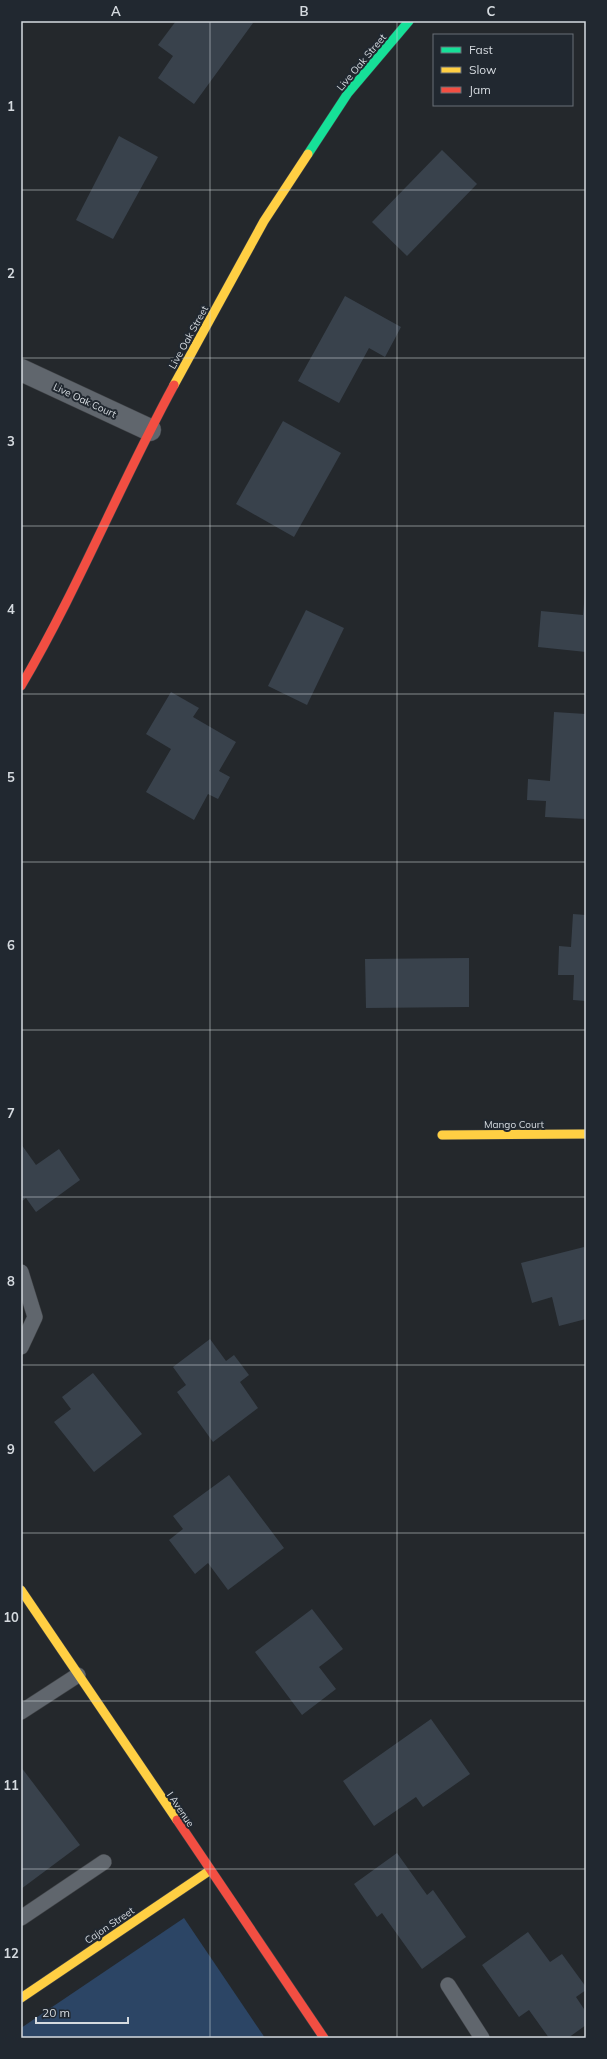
<svg xmlns="http://www.w3.org/2000/svg" width="607" height="2059" viewBox="0 0 607 2059" font-family="Mulish,sans-serif">
<rect width="100%" height="100%" fill="#24282c"/>
<path fill="#2c4565" d="M184,1918L265,2038H21V2028Z"/>
<g fill="#39424c">
<path d="M176,21H250L253,23L194,104L158,78L173,56L158,45Z"/>
<path d="M119,136L158,157L113,239L76,220Z"/>
<path d="M442,150L477,184L407,256L372,222Z"/>
<path d="M345,296L401,327L385,357L369,348L339,403L298,381Z"/>
<path d="M283,421L341,453L294,537L236,504Z"/>
<path d="M585,592L586,652L538,647L541,611L583,615Z"/>
<path d="M306,610L344,628L307,705L268,686Z"/>
<path d="M171,692L199,708L193,717L236,742L219,771L230,777L218,799L208,794L194,820L146,792L171,749L146,734Z"/>
<path d="M554,712L586,714V819L545,817L546,801L527,800L528,779L550,781Z"/>
<path d="M573,914L586,915V1001L573,1000L574,975H558L559,946L571,947Z"/>
<path d="M469,958V1007L366,1008L365,959Z"/>
<path d="M21,1144L36,1165L59,1149L80,1180L36,1212L26,1198L21,1202Z"/>
<path d="M584,1247L586,1253V1319L559,1326L552,1297L532,1303L521,1263Z"/>
<path d="M210,1339L226,1361L234,1355L249,1375L240,1382L258,1408L213,1442L177,1392L186,1385L173,1367Z"/>
<path d="M93,1373L142,1434L94,1472L54,1422L71,1409L62,1397Z"/>
<path d="M229,1475L284,1548L228,1590L208,1563L195,1574L169,1540L183,1529L173,1516Z"/>
<path d="M312,1609L343,1649L319,1667L336,1689L302,1715L255,1652Z"/>
<path d="M431,1719L470,1774L423,1807L416,1797L374,1826L343,1781Z"/>
<path d="M21,1767L80,1845L21,1889Z"/>
<path d="M397,1853L427,1895L433,1890L466,1937L422,1969L382,1913L377,1917L354,1884Z"/>
<path d="M528,1932L550,1962L562,1954L586,1987V1990L576,1997L586,2012V2025L568,2038H549L529,2010L519,2017L482,1965Z"/>
</g>
<g fill="none" stroke-linecap="round" stroke-linejoin="round">
<g stroke="#414448" stroke-width="16">
<g id="lane">
<path d="M21,1272L35,1317L21,1347"/>
<path d="M21,1712L78,1675"/>
<path d="M21,1918L104,1862"/>
<path d="M448,1985L482,2038"/>
</g>
</g>
<g stroke="#414448" stroke-width="23">
<path id="street" d="M21,370L150,430"/>
</g>
<g stroke="#414448" stroke-width="10">
<path id="fast" d="M308,154L348,93L409,21"/>
</g>
<g stroke="#414448" stroke-width="10">
<g id="slow">
<path d="M174,385L264,221L308,154"/>
<path d="M442,1135L586,1134"/>
<path d="M21,1590L177,1820"/>
<path d="M21,1998L209,1871"/>
</g>
</g>
<g stroke="#414448" stroke-width="10">
<g id="jam">
<path d="M21,686C78,589 120,484 174,385"/>
<path d="M177,1820L324,2038"/>
</g>
</g>
<use href="#lane" stroke="#60666d" stroke-width="15"/>
<use href="#street" stroke="#60666d" stroke-width="22"/>
<use href="#fast" stroke="#16e098" stroke-width="9"/>
<use href="#slow" stroke="#ffcf43" stroke-width="9"/>
<use href="#jam" stroke="#f24e42" stroke-width="9"/>
</g>
<path fill="none" stroke="#d5dadf" stroke-width="1" stroke-opacity="0.55" d="M210,21V2038M397,21V2038M21,190H586M21,358H586M21,526H586M21,694H586M21,862H586M21,1030H586M21,1197H586M21,1365H586M21,1533H586M21,1701H586M21,1869H586"/>
<g text-anchor="middle" stroke-width="4" stroke-linejoin="round" paint-order="stroke">
<g font-size="10" fill="#d5dadf" stroke="#212830">
<text transform="translate(361 62) rotate(-50)" y="4">Live Oak Street</text>
<text transform="translate(188 337) rotate(-61)" y="4">Live Oak Street</text>
<text transform="translate(85 400) rotate(25)" y="4">Live Oak Court</text>
<text x="514" y="1128">Mango Court</text>
<text transform="translate(181 1809) rotate(56)" y="4">I Avenue</text>
<text transform="translate(109 1925) rotate(-34)" y="4">Cajon Street</text>
</g>
</g>
<rect width="607" height="2059" fill="none" stroke="#212830" stroke-width="44"/>
<rect x="433" y="34" width="140" height="72" fill="#212830" stroke="#696f76"/>
<rect x="441" y="47" width="20" height="6" fill="#16e098" stroke="#696f76"/>
<text x="469" y="54" font-size="12" fill="#d5dadf">Fast</text>
<rect x="441" y="67" width="20" height="6" fill="#ffcf43" stroke="#696f76"/>
<text x="469" y="74" font-size="12" fill="#d5dadf">Slow</text>
<rect x="441" y="87" width="20" height="6" fill="#f24e42" stroke="#696f76"/>
<text x="469" y="94" font-size="12" fill="#d5dadf">Jam</text>
<path d="M36 2017v6h92v-6" fill="none" stroke="#d5dadf" stroke-width="2"/>
<text x="42" y="2017" font-size="12" fill="#d5dadf" stroke="#212830" stroke-width="3" paint-order="stroke">20 m</text>
<rect x="22" y="22" width="563" height="2015" fill="none" stroke="#d5dadf" stroke-width="1.5"/>
<g font-size="13" text-anchor="middle" font-weight="bold" fill="#d5dadf">
<text x="116" y="16">A</text>
<text x="304" y="16">B</text>
<text x="491" y="16">C</text>
<text x="11" y="111">1</text>
<text x="11" y="278">2</text>
<text x="11" y="446">3</text>
<text x="11" y="614">4</text>
<text x="11" y="782">5</text>
<text x="11" y="950">6</text>
<text x="11" y="1118">7</text>
<text x="11" y="1286">8</text>
<text x="11" y="1454">9</text>
<text x="11" y="1622">10</text>
<text x="11" y="1790">11</text>
<text x="11" y="1958">12</text>
</g>
</svg>
